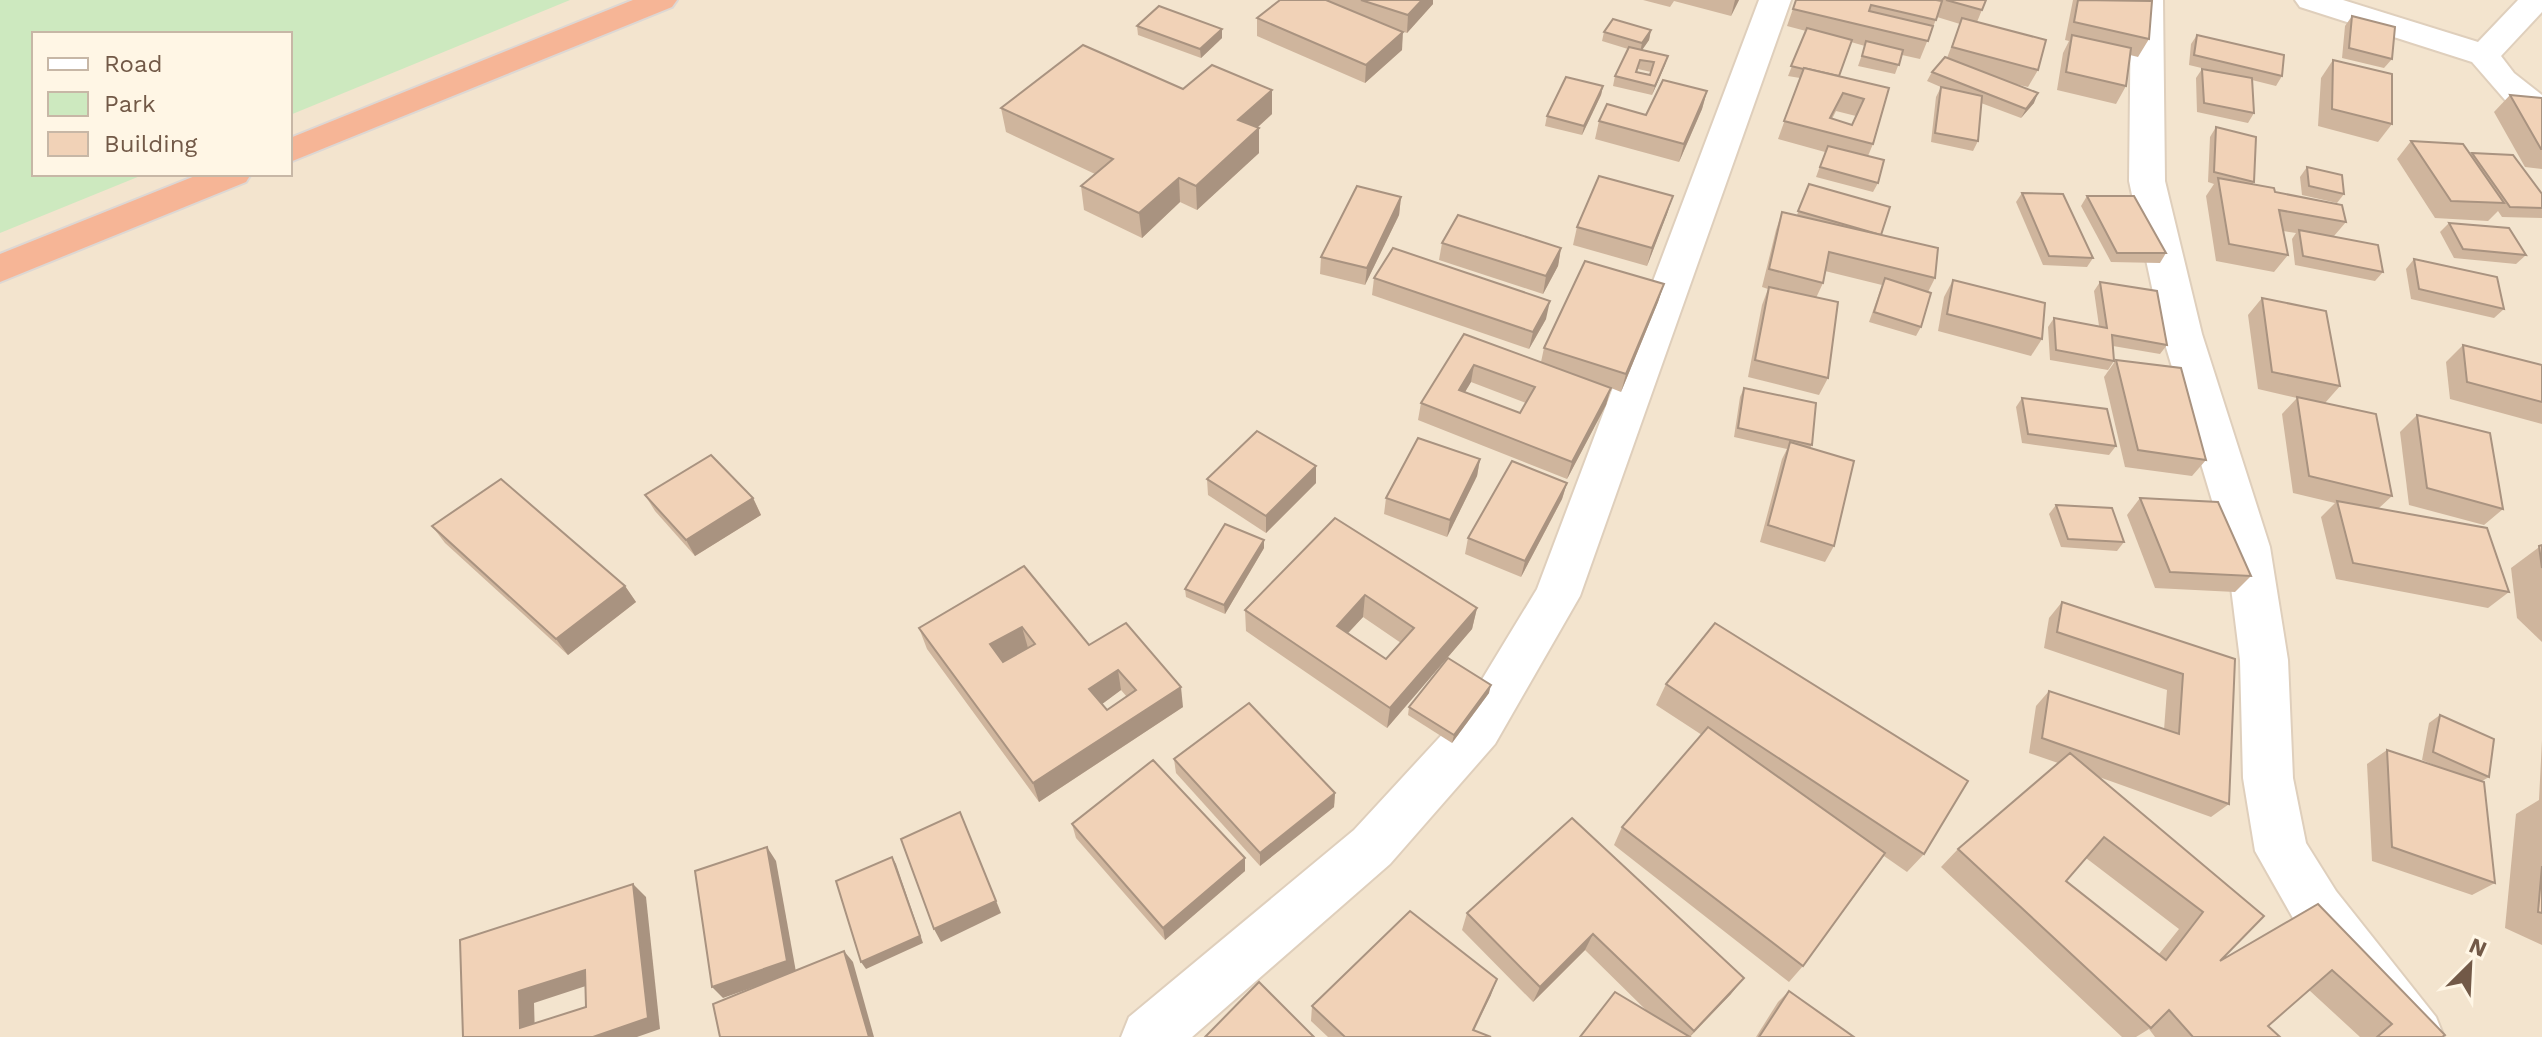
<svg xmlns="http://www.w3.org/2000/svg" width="2542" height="1037" viewBox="0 0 2542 1037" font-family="'Work Sans',sans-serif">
<rect width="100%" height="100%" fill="#fcf2df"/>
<path fill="#f3e4ce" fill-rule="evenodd" d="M0,0H2542V1037H0ZM34,34H290V174H34Z"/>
<path fill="#cde9bf" d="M0,0H570L290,115V34H34V174H145L0,233Z"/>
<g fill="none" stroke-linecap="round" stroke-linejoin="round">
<g stroke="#dfcfbc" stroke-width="4">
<g id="minor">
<path d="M1759,0H1791L1580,596L1495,744L1390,864L1192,1037H1121L1129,1017L1354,830L1461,714L1537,589Z"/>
<path d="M2131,0H2163L2165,181L2202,334L2270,547L2288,660L2293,778L2306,843L2336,891L2436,1017L2444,1037H2381L2298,927L2255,851L2243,778L2240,660L2226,547L2162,334L2129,181Z"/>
<path d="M2295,0H2343L2478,42L2518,0H2542V12L2501,56L2514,73L2542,95V122L2530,118L2505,100L2472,62L2300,7Z"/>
</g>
</g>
<g stroke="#ddd7d3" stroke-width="4">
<g id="highway">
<path d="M633,0H677L672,7L290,162V138Z"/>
<path d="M200,174H251L246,182L0,282V254Z"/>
</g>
</g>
<use href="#minor" fill="#fff" fill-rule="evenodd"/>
<use href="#highway" fill="#f6b596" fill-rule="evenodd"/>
</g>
<g fill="#cfb59d" fill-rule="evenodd">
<path d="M1280,0H1433V4L1407,33L1398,30L1402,50L1365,83L1257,36V18Z"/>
<path d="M1643,0H1739L1731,16L1674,1L1670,7Z"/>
<path d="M1796,0H1986L1977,22L2038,70L2028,87L2011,83L2034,103L2021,118L1981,103L1978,141L1973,151L1931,142L1936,97L1941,87L1943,88L1927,81L1932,72L1947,58L1960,24L1937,17L1920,59L1902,55L1895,74L1858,66L1865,46L1851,42L1839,76L1889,88L1873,144L1868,156L1878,183L1873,192L1816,177L1825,152L1778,139L1800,78L1788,76L1806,31L1787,26ZM1836,111L1856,116L1852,125L1832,119Z"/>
<path d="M2073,0H2149V39L2138,57L2130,55L2126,86L2116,104L2057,90L2063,53L2069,41L2065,40Z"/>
<path d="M2352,16L2392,59L2384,68L2342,58L2345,26Z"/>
<path d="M1137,26L1222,29V38L1201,58L1138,35Z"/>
<path d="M1651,30L1649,40L1642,50L1665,65L1652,95L1613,86L1615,76L1628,49L1602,41L1604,32ZM1638,69L1651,72L1650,75L1637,72Z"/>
<path d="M2197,35L2282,76L2276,86L2252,80L2254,113L2248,123L2197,112L2196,78L2202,69L2214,71L2189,65L2191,44Z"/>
<path d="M2333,60L2392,124L2378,142L2318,126L2321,78Z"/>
<path d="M1603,86L1601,95L1582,135L1545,126L1547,116Z"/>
<path d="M1183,89L1272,114L1257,128H1259V153L1197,210L1180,202L1142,238L1084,210L1081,186L1095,174L1006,132L1001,108Z"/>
<path d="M1707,91L1702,109L1679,162L1595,139L1599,121L1646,115Z"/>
<path d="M2510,95L2542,98V169L2525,167L2494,112Z"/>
<path d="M2216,127L2254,182L2253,184L2346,222L2334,236L2383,272L2375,281L2295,265L2292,239L2296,233L2283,231L2288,255L2274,272L2216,261L2206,196L2214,184L2208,182L2210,137Z"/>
<path d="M2411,141L2470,155L2472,153L2542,194V218L2502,217L2498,211L2488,221L2435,218L2397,159Z"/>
<path d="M2307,167L2344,194L2337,203L2302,195L2300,177Z"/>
<path d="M1809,184L1881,235L1935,278L1928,292L1921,327L1916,336L1869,322L1882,285L1825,271L1823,283L1816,298L1828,378L1819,395L1748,377L1762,305L1768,289L1762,287L1776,230L1782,212L1797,215Z"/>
<path d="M2022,193L2093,258L2087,267L2043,265L2016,202Z"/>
<path d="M1673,196L1667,214L1647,266L1573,245L1577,227Z"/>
<path d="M2087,196L2166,253L2160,263L2111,262L2081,206Z"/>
<path d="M1401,197L1399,215L1365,285L1320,274L1321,257Z"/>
<path d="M2449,223L2526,255L2516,264L2454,258L2440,232Z"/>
<path d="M1442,243L1561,248L1558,266L1543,294L1439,260Z"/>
<path d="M2414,259L2504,309L2494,318L2411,299L2406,269Z"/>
<path d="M1374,278L1546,319L1529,349L1372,295Z"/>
<path d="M1953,280L2042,339L2031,356L1938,331L1944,297Z"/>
<path d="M2100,282L2167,345L2160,354L2113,346L2114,361L2108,370L2050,360L2048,327L2054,318L2099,326L2094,291Z"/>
<path d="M1664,284L1658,302L1621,392L1611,388L1606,405L1567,479L1418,420L1421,403L1464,334L1541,362L1544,348ZM1471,382L1526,403L1520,413L1465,392Z"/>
<path d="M2262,298L2340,386L2325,403L2392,496L2379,508L2509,592L2488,608L2336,579L2321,517L2335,503L2293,493L2282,414L2297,398L2258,389L2248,315Z"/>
<path d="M2463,345L2542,365V424L2450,399L2446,362Z"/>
<path d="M2116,360L2206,460L2192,476L2125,467L2104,377Z"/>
<path d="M1744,388L1812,445L1810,448L1834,546L1825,562L1760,542L1782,459L1787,449L1734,437L1740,397Z"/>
<path d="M2022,398L2116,446L2109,455L2022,443L2016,407Z"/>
<path d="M2417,415L2503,509L2484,525L2409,505L2400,432Z"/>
<path d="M1480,459L1477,476L1447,537L1384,514L1386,498Z"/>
<path d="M1316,466V483L1266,533L1208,495L1207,479Z"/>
<path d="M1567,483L1562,499L1521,577L1465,554L1468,538Z"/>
<path d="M645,495L753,498L761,515L695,556L655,511Z"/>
<path d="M2140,498L2251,576L2235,592L2155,588L2127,515Z"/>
<path d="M2056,505L2124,542L2117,551L2061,547L2049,514Z"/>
<path d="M1335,518L1477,608L1472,629L1387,728L1246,631L1245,610ZM1363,617L1401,643L1386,659L1348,633Z"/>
<path d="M432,526L625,586L636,602L568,655L445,543Z"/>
<path d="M2542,545V642L2517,618L2511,568Z"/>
<path d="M1264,548L1225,614L1186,597L1185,589Z"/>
<path d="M1024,566L1089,645L1183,707L1039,802L927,649L919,628ZM1121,690L1127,697L1107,710L1102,704Z"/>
<path d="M2062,602L2235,659L2229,804L2211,817L2099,777L2264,916L2220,961L2318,904L2442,1037H2360L2309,990L2268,1026L2280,1037H2155L2149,1029L2136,1037H2122L1941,867L1958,849L2058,763L2029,753L2036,706L2049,691L2164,730L2167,690L2044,648L2049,618ZM2086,858L2179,929L2159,954L2066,881Z"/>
<path d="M1666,684L1924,854L1907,872L1884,856L1803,966L1789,982L1614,845L1622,827L1702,735L1656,705Z"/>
<path d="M1489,693L1452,743L1408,715L1409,707Z"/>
<path d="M2440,715L2489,777L2482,781L2495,883L2472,895L2372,861L2367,764L2387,750L2439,767L2422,760L2429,723Z"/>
<path d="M2542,740V945L2505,928L2516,814L2539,800Z"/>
<path d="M1174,759L1335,793L1334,807L1260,866L1176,773Z"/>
<path d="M1572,818L1731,994L1690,1037L1648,1012L1585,950L1533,1002L1462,930L1467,913Z"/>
<path d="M1072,824L1245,871L1165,940L1076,838Z"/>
<path d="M1789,991L1854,1037H1756L1778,1002Z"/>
<path d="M1491,995L1474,1031L1491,1037H1328L1311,1021L1312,1006Z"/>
</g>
<g fill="#a99380">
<path d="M1422,0H1433V4L1407,33L1408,15Z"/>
<path d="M1735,0H1739L1731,16Z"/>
<path d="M1222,29V38L1201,58L1200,49Z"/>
<path d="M1651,30L1649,40L1640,53L1642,43Z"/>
<path d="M1403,32L1402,50L1365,83L1366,65Z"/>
<path d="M1668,56L1665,65L1652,95L1655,86Z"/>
<path d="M1603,86L1601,95L1582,135L1584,126Z"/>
<path d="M1272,90V114L1239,144L1238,120Z"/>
<path d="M1707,91L1702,109L1679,162L1684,144Z"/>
<path d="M2038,93L2034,103L2021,118L2026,109Z"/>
<path d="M1259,128V153L1197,210L1196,186Z"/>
<path d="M1179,178L1180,202L1142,238L1139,213Z"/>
<path d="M1673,196L1667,214L1647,266L1652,248Z"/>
<path d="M1401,197L1399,215L1365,285L1367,268Z"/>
<path d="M1561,248L1558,266L1543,294L1546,276Z"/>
<path d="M1664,284L1658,302L1621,392L1626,374Z"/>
<path d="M1550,301L1546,319L1529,349L1533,332Z"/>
<path d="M1474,365L1471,382L1456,407L1459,390Z"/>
<path d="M1611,388L1606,405L1567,479L1572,462Z"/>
<path d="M1480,459L1477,476L1447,537L1450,520Z"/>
<path d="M1316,466V483L1266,533V516Z"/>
<path d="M1567,483L1562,499L1521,577L1525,561Z"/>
<path d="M753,498L761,515L695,556L686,540Z"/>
<path d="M1264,540V548L1225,614L1224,605Z"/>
<path d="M625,586L636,602L568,655L556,639Z"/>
<path d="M1365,595L1363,617L1335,647L1337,626Z"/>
<path d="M1477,608L1472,629L1387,728L1390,708Z"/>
<path d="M1022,627L1028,648L997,665L990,644Z"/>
<path d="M1118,670L1121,690L1094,710L1089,689Z"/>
<path d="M1491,685L1489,693L1452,743L1454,735Z"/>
<path d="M1181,687L1183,707L1039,802L1033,783Z"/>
<path d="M1335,793L1334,807L1260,866V853Z"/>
<path d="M960,812L1001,913L941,942L934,929Z"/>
<path d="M767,847L776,861L796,972L723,998L712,987Z"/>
<path d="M892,857L896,864L923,943L866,969L861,962Z"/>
<path d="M1245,858V871L1165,940L1163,928Z"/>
<path d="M633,884L646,897L660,1029L637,1037H593Z"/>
<path d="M1593,934L1585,950L1533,1002L1540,987Z"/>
<path d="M844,951L853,962L874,1037H869Z"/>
<path d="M585,970L598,982L534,1003L535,1037L520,1028L519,991Z"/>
<path d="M1744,978L1731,994L1689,1037L1694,1031Z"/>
<path d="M1497,979L1491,995L1470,1037Z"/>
</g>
<g fill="#f1d2b7" stroke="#a99380" stroke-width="2" fill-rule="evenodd">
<path d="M1280,0H1326L1403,32L1366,65L1257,18Z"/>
<path d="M1361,0H1422L1408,15Z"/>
<path d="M1796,0H1936L1942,1L1936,20L1871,5L1869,11L1933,26L1928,41L1793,9Z"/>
<path d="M1946,0H1986L1982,10Z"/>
<path d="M2078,0L2152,1L2149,39L2074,22Z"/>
<path d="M1159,6L1222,29L1200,49L1137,26Z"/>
<path d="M2352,16L2395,27L2392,59L2349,48Z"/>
<path d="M1962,18L2046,40L2038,70L1952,47Z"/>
<path d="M1613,19L1651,30L1642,43L1604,32Z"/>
<path d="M1807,28L1852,40L1839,76L1804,68L1803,69L1791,66Z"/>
<path d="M2072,35L2131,48L2126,86L2066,72Z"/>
<path d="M2197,35L2284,55L2282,76L2194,55Z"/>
<path d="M1866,41L1903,50L1899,65L1862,56Z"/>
<path d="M1083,45L1183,89L1212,65L1272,90L1238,120L1259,128L1196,186L1179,178L1139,213L1081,186L1113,159L1001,108Z"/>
<path d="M1629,47L1668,56L1655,86L1615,76ZM1640,60L1654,62L1650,75L1636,72Z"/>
<path d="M1945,57L2038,93L2026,109L1932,72Z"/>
<path d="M2333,60L2392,74V124L2332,109Z"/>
<path d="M1804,68L1889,88L1873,144L1784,121ZM1843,93L1864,99L1852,125L1830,118Z"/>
<path d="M2202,69L2252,78L2254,113L2204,103Z"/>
<path d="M1566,77L1603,86L1584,126L1547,116Z"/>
<path d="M1663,80L1707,91L1684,144L1599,121L1607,104L1646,115Z"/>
<path d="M1941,87L1982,96L1978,141L1935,133Z"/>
<path d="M2510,95L2542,98V149H2541Z"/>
<path d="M2216,127L2256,137L2254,182L2214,172Z"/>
<path d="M2411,141L2463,144L2504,203L2451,201Z"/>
<path d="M1828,146L1884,160L1878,183L1820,167Z"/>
<path d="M2472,153L2513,155L2542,194V208L2510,207Z"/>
<path d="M2307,167L2342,175L2344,194L2309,186Z"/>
<path d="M1599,176L1673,196L1652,248L1577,227Z"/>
<path d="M2218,178L2274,188L2275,192L2342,205L2346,222L2279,210L2288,255L2229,244Z"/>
<path d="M1809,184L1890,207L1881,235L1798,211Z"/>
<path d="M1357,186L1401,197L1367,268L1321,257Z"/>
<path d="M2022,193L2063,194L2093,258L2049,256Z"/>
<path d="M2087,196H2134L2166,253H2117Z"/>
<path d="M1782,212L1938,248L1935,278L1829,252L1823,283L1769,269Z"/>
<path d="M1458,215L1561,248L1546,276L1442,243Z"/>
<path d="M2449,223L2509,228L2526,255L2463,249Z"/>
<path d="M2299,230L2378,245L2383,272L2303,256Z"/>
<path d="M1393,248L1550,301L1533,332L1374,278Z"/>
<path d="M2414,259L2497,277L2504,309L2419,289Z"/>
<path d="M1585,261L1664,284L1626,374L1544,348Z"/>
<path d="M1885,278L1931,293L1921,327L1874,312Z"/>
<path d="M1953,280L2045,303L2042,339L1947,314Z"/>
<path d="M2100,282L2157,291L2167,345L2112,335L2114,361L2056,350L2054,318L2107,328Z"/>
<path d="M1769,287L1838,302L1828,378L1755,360Z"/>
<path d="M2262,298L2326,311L2340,386L2272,372Z"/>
<path d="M1464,334L1611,388L1572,462L1421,403ZM1474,365L1535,387L1520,413L1459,390Z"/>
<path d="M2463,345L2542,365V402L2467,382Z"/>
<path d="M2116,360L2181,368L2206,460L2138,450Z"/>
<path d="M1744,388L1816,403L1812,445L1738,428Z"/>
<path d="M2297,397L2376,414L2392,496L2309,476Z"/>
<path d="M2022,398L2107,409L2116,446L2028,434Z"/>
<path d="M2417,415L2490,433L2503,509L2427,488Z"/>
<path d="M1257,431L1316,466L1266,516L1207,479Z"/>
<path d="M1418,438L1480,459L1450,520L1386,498Z"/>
<path d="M1790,442L1854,461L1834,546L1768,525Z"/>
<path d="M711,455L753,498L686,540L645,495Z"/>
<path d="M1512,461L1567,483L1525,561L1468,538Z"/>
<path d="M501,479L625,586L556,639L432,526Z"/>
<path d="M2140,498L2218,502L2251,576L2170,572Z"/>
<path d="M2337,501L2487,528L2509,592L2353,563Z"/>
<path d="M2056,505L2112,508L2124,542L2068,539Z"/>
<path d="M1335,518L1477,608L1390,708L1245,610ZM1365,595L1414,628L1386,659L1337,626Z"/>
<path d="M1225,524L1264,540L1224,605L1185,589Z"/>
<path d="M2542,545V568L2539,546Z"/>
<path d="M1024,566L1089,645L1126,623L1181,687L1033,783L919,628ZM1022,627L1035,644L1003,662L990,644ZM1118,670L1136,690L1107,710L1089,689Z"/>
<path d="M2062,602L2235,659L2229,804L2042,738L2049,691L2179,734L2183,674L2057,632Z"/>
<path d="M1715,623L1968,781L1924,854L1666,684Z"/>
<path d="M1448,658L1491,685L1454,735L1409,707Z"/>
<path d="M1249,703L1335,793L1260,853L1174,759Z"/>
<path d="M2440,715L2494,739L2489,777L2433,752Z"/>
<path d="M1708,727L1885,853L1803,966L1622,827Z"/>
<path d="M2387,750L2484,782L2495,883L2392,847Z"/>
<path d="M2070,753L2264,916L2220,961L2318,904L2445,1035L2442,1037H2377L2392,1024L2332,970L2268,1026L2280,1037H2193L2169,1010L2151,1028L1958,849ZM2104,837L2203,912L2166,960L2066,881Z"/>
<path d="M1153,760L1245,858L1163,928L1072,824Z"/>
<path d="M960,812L996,901L934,929L901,839Z"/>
<path d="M1572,818L1744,978L1694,1031L1593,934L1540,987L1467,913Z"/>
<path d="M767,847L787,961L712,987L695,871Z"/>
<path d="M892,857L920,936L861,962L836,881Z"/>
<path d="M2542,866V913L2538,912Z"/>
<path d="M633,884L648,1018L593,1037H463L460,940ZM585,970L586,1007L520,1028L519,991Z"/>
<path d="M1410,911L1497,979L1473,1030L1491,1037H1345L1312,1006Z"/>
<path d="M844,951L869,1037H720L713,1004Z"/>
<path d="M1259,982L1314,1037H1205Z"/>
<path d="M1789,991L1854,1037H1759Z"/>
<path d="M1615,992L1690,1037H1580Z"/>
</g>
<rect x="32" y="32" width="260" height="144" fill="#fff6e5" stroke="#c7b7a6" stroke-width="2"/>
<rect x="48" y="58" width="40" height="12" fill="#ffffff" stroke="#c7b7a6" stroke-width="2"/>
<text x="104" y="72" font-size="24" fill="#725947">Road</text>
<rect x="48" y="92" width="40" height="24" fill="#cde9bf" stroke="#c7b7a6" stroke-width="2"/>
<text x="104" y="112" font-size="24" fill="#725947">Park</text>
<rect x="48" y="132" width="40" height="24" fill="#f1d2b7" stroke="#c7b7a6" stroke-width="2"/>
<text x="104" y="152" font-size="24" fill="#725947">Building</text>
<g transform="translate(2470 965) rotate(24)" stroke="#fff6e5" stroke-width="6" paint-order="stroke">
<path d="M0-6L14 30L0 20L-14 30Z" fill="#725947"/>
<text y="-12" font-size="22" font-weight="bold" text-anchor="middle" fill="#725947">N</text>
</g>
</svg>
